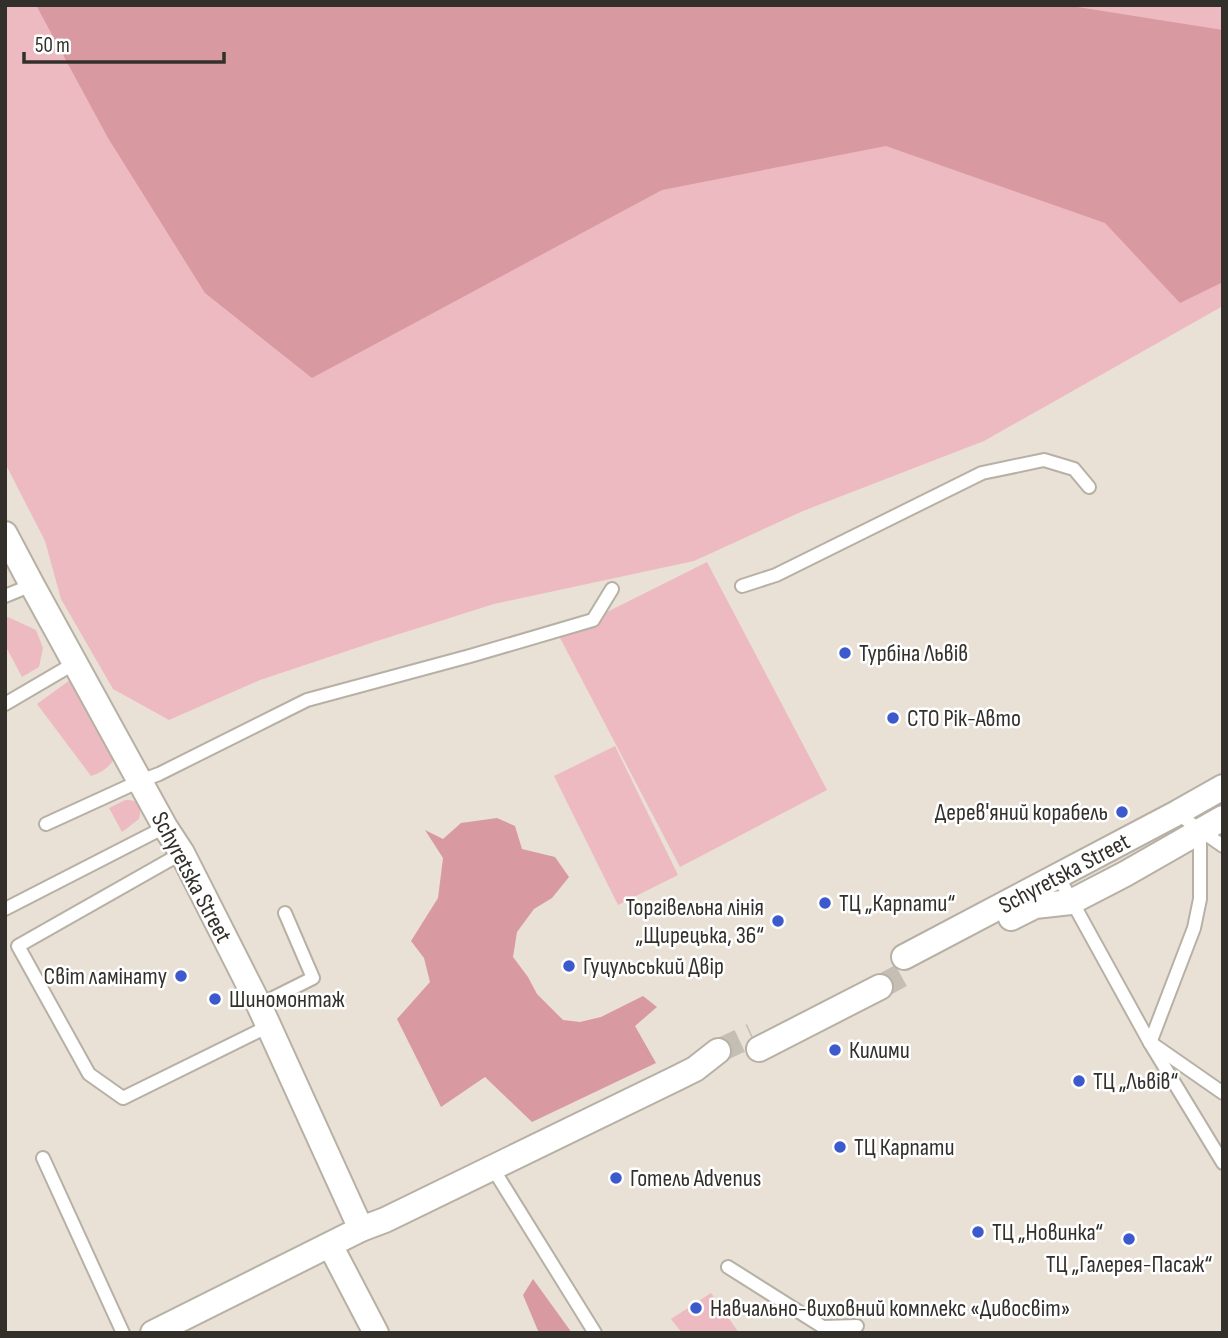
<svg xmlns="http://www.w3.org/2000/svg" width="1228" height="1338" viewBox="0 0 1228 1338" font-family="'Sofia Sans Condensed',sans-serif">
<rect width="100%" height="100%" fill="#e9e1d6"/>
<g fill="#eebac1">
<path d="M5,5H1223V306L984,441L803,511L694,561L494,604L374,642L260,680L169,720L113,689L61,599L45,541L5,463Z"/>
<path d="M707,562L827,790L680,867L559,636Z"/>
<path d="M8,617L36,630L43,648L39,667L22,677L5,645V619Z"/>
<path d="M70,680L117,753C112,765 104,772 91,776L37,704Z"/>
<path d="M615,746L678,875L618,905L554,776Z"/>
<path d="M125,800C140,800 142,805 139,819L122,832L109,808Z"/>
<path d="M711,1293L739,1333H682L671,1319Z"/>
</g>
<g fill="#d899a1">
<path d="M36,5H1056L1071,6L1223,30V282L1180,303L1105,223L886,146L662,190L312,378L205,293L108,138Z"/>
<path d="M497,818L515,826L522,849L555,857L569,877L552,898L534,909L517,932L513,957L528,977L537,994L563,1020L580,1022L601,1017L643,996L657,1007L635,1026L656,1063L532,1122L485,1077L441,1107L397,1019L430,982L424,958L411,941L438,898L443,858L425,830L443,839L461,823Z"/>
<path d="M533,1279L572,1333H539L523,1295Z"/>
</g>
<g fill="none" stroke-linecap="round" stroke-linejoin="round">
<g stroke="#c5beb4" stroke-width="24" stroke-dasharray="24 12" stroke-linecap="butt">
<path d="M880,987L911,970"/>
<path d="M718,1051L752,1035"/>
</g>
<g stroke="#b7b0a5" stroke-width="16">
<g id="lane">
<path d="M742,586L776,575L982,473L1044,460L1074,469L1089,487"/>
<path d="M5,596L32,585"/>
<path d="M5,704L75,663"/>
<path d="M46,824L140,781L159,774L307,700L470,656L593,620L612,589"/>
<path d="M1200,830L1223,846"/>
<path d="M182,853L18,946L89,1074L123,1098L269,1026"/>
<path d="M1058,876L1150,1043L1223,1163"/>
<path d="M5,909L165,827"/>
<path d="M259,1005L313,978L285,913"/>
<path d="M1150,1043L1194,928L1200,899V830L1177,813"/>
<path d="M1154,1045L1223,1093"/>
<path d="M43,1158L123,1333"/>
<path d="M492,1167L595,1333"/>
<path d="M728,1267L823,1327L857,1326"/>
</g>
</g>
<g stroke="#b7b0a5" stroke-width="28">
<g id="street">
<path d="M5,534L32,585L165,827L182,853L259,1005L361,1229"/>
<path d="M1011,918L1035,906L1071,902L1125,874L1223,818"/>
<path d="M904,957L1177,813L1223,787"/>
<path d="M759,1049L880,987"/>
<path d="M330,1245L376,1333"/>
<path d="M153,1333L361,1229L385,1220L677,1078L695,1069L718,1051"/>
</g>
</g>
<use href="#lane" stroke="#fff" stroke-width="12"/>
<use href="#street" stroke="#fff" stroke-width="24"/>
</g>
<g fill="#3c5acc" stroke="#fff" stroke-width="2.5">
<circle cx="845" cy="653" r="7"/>
<circle cx="893" cy="718" r="7"/>
<circle cx="1122" cy="812" r="7"/>
<circle cx="825" cy="903" r="7"/>
<circle cx="778" cy="921" r="7"/>
<circle cx="569" cy="966" r="7"/>
<circle cx="181" cy="976" r="7"/>
<circle cx="215" cy="999" r="7"/>
<circle cx="835" cy="1050" r="7"/>
<circle cx="1079" cy="1081" r="7"/>
<circle cx="840" cy="1147" r="7"/>
<circle cx="616" cy="1178" r="7"/>
<circle cx="978" cy="1232" r="7"/>
<circle cx="1129" cy="1239" r="7"/>
<circle cx="696" cy="1308" r="7"/>
</g>
<g text-anchor="middle" stroke-width="5" stroke-linejoin="round" paint-order="stroke">
<g font-size="24" fill="#33302b" stroke="#fff" text-anchor="start">
<text x="859" y="661">Турбіна Львів</text>
<text x="907" y="726">СТО Рік-Авто</text>
<text x="1108" y="820" text-anchor="end">Дерев'яний корабель</text>
<text x="839" y="911">ТЦ „Карпати“</text>
<text x="764" y="915" text-anchor="end">Торгівельна лінія<tspan x="764" dy="28">„Щирецька, 36“</tspan></text>
<text x="583" y="974">Гуцульський Двір</text>
<text x="167" y="984" text-anchor="end">Світ ламінату</text>
<text x="229" y="1007">Шиномонтаж</text>
<text x="849" y="1058">Килими</text>
<text x="1093" y="1089">ТЦ „Львів“</text>
<text x="854" y="1155">ТЦ Карпати</text>
<text x="630" y="1186">Готель Advenus</text>
<text x="992" y="1240">ТЦ „Новинка“</text>
<text x="1129" y="1272" text-anchor="middle">ТЦ „Галерея-Пасаж“</text>
<text x="710" y="1316">Навчально-виховний комплекс «Дивосвіт»</text>
</g>
<g font-size="24" fill="#33302b" stroke="#fff">
<text transform="translate(1064 873) rotate(-28)" y="8">Schyretska Street</text>
<text transform="translate(192 877) rotate(62)" y="8">Schyretska Street</text>
</g>
</g>
<rect width="1228" height="1338" fill="none" stroke="#33302b" stroke-width="14"/>
<path d="M24 52v10h200v-10" fill="none" stroke="#33302b" stroke-width="3.5"/>
<text x="35" y="52" font-size="21" fill="#33302b" stroke="#ffffff" stroke-width="5" paint-order="stroke">50 m</text>
</svg>
